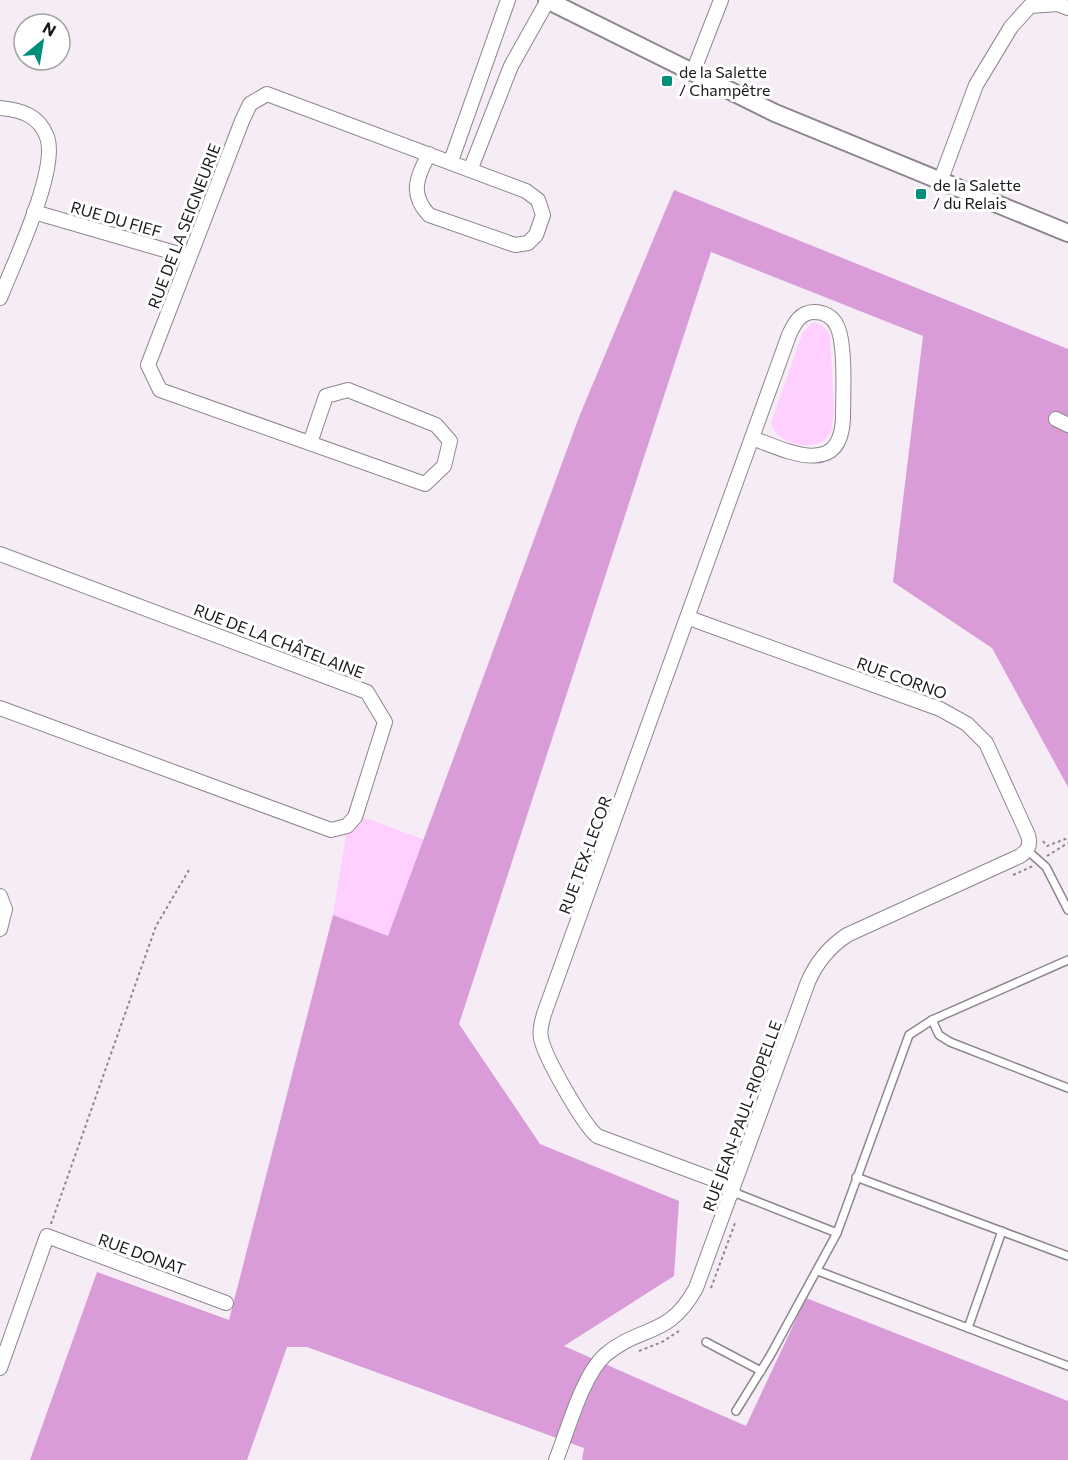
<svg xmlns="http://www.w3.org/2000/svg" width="1068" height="1460" viewBox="0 0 1068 1460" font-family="Commissioner,sans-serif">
<rect width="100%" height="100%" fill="#f6ecf6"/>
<g fill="#ffd0ff">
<path d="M813,322L822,325L830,335L834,412L831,431L825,440C808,451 777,444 771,423L803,332Z"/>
<path d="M360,816L425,840L388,937L333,915L347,829Z"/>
</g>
<path fill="#d99cd9" d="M674,190L1068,349V787L992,648L893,582L923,336L711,252L459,1024L540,1144L679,1201L674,1276L564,1346L746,1426L806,1298L1068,1401V1460H582L584,1448L307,1347H287L247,1460H30L97,1272L229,1320L333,915L388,936L579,417Z"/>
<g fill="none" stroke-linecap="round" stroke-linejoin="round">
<g stroke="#8e868e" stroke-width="10">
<g id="service">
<path d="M1027,850L1046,867L1068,910"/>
<path d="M932,1020L939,1035L950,1042L1068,1088"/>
<path d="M856,1177L1068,1256"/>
<path d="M733,1192L837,1233"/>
<path d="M818,1271L1068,1366"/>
<path d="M968,1328L1002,1231"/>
<path d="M706,1342L761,1371"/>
<path d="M736,1411L770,1356L837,1233L909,1035L932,1020L1068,960"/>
</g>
</g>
<g stroke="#8e868e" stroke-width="16">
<g id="minor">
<path d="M693,72L721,0"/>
<path d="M0,108C21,110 39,115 47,137C59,169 13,265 0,298"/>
<path d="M451,161L508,0"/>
<path d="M471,168L511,66L548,0"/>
<path d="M940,182L976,85L1011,27L1030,6L1058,4L1068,8"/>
<path d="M34,212L189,257"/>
<path d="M1056,419L1068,425"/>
<path d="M310,443L326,396L348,390L436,425L450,441L444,466L425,484L160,390L148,365L242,121L250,104L267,94L526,191L538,200L543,215L536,235L528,243L515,245L429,215C409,194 417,176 429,154"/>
<path d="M0,554L367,692L385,722L355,817L347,826L331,830L0,708"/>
<path d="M0,896L5,909L0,929"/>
<path d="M733,1192L718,1181L597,1136C583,1124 544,1056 541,1038C539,1030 542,1022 544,1014L789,335C794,324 800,312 814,312C824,312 833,317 837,326C846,344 843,397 843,419C840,479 785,450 752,438"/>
<path d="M0,1368L47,1236L226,1303"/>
<path d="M556,1460C568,1430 582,1376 605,1355C642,1324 668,1339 696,1288L808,982C817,961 829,947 847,935L1020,856C1028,851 1031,845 1028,835L986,743L967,724L940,709L689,618"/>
</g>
</g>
<g stroke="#8e868e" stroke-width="20">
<path id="tertiary" d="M547,0L775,113L1068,233"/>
</g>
<g stroke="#8e878e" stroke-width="2" stroke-dasharray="3 3" stroke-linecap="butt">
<path d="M1043,841L1047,846L1068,838"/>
<path d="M1047,856L1068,843"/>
<path d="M1013,875L1033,866"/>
<path d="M51,1224L156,926L189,870"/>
<path d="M711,1288L735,1223"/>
<path d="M639,1351L662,1342L679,1331"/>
</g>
<use href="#service" stroke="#fff" stroke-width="7"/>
<use href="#minor" stroke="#fff" stroke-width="14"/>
<use href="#tertiary" stroke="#fff" stroke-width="16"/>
</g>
<g fill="#008f7a" stroke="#fff" stroke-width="2">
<rect x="661" y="75" width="12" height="12" rx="3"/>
<rect x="915" y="188" width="12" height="12" rx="3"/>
</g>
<g text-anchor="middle" stroke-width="6" stroke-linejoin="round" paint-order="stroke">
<g font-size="16" fill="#1c191c" stroke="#fff" text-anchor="start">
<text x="679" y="78">de la Salette<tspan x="679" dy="18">/ Champêtre</tspan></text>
<text x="933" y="191">de la Salette<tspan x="933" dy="18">/ du Relais</tspan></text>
</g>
<g font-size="16" fill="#1c191c" stroke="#fff">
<text transform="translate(116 219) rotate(16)" y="6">RUE DU FIEF</text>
<text transform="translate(184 226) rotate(-69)" y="6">RUE DE LA SEIGNEURIE</text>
<text transform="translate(279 641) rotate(21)" y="6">RUE DE LA CHÂTELAINE</text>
<text transform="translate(902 678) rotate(20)" y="6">RUE CORNO</text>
<text transform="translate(585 855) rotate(-70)" y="6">RUE TEX-LECOR</text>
<text transform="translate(742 1116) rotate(-70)" y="6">RUE JEAN-PAUL-RIOPELLE</text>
<text transform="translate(142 1254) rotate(20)" y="6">RUE DONAT</text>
</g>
</g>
<g transform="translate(42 42) rotate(30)"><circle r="28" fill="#ffffff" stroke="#a4a3a4" stroke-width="1.5"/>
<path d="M0-4.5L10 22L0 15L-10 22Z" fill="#008f7a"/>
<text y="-9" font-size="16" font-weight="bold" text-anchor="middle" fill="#1c191c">N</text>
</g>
</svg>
